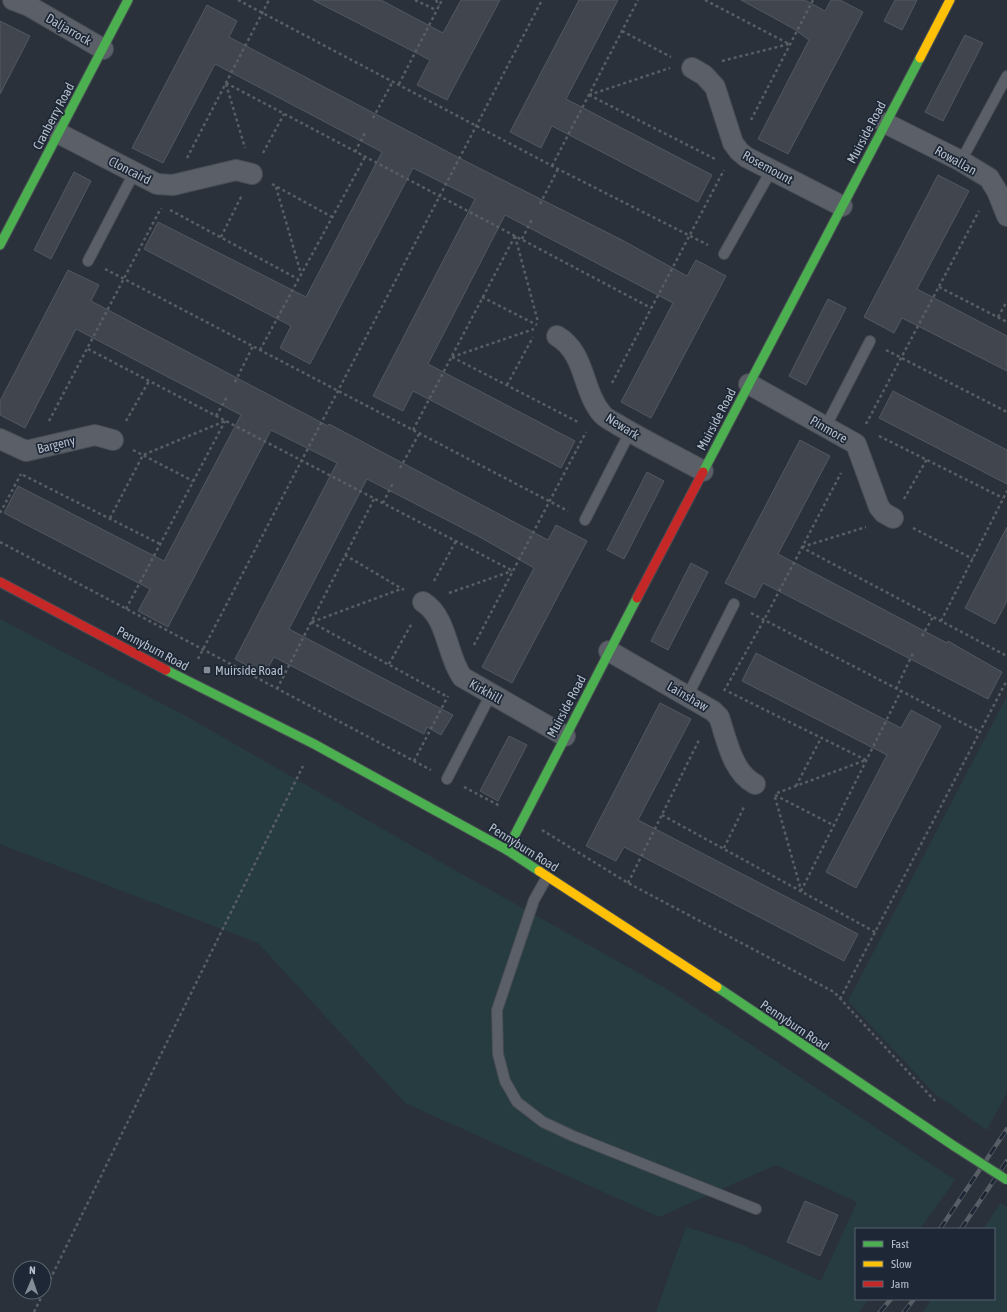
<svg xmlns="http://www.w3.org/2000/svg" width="1007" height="1312" viewBox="0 0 1007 1312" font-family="'Asap Condensed',sans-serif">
<rect width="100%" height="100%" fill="#2a313a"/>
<g fill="#273c40">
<path d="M0,619L184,715L444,864L667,989L955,1180L920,1229H856V1299H869L859,1312H656L686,1227L740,1244L821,1281L857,1202L776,1165L659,1217L405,1103L258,943L0,844Z"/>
<path d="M1007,696V1093L987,1130L935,1094L848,1001Z"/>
<path d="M1001,1203L1007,1207V1312H923L932,1299H994V1229H983Z"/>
</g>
<g fill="#41464e" stroke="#525861">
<path d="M313,0H381L443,33L461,0H500L447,100L417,85L430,60Z"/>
<path d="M579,0H618L566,99L712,175L698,202L552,126L541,148L510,132Z"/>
<path d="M741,0H805L825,11L831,0H840L863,12L788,154L758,139L809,40L794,29Z"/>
<path d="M895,0H917L902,30L884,21Z"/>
<path d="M207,5L237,21L229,37L467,162L622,240L687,276L696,260L726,276L651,418L621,402L673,303L505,215L428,364L575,441L561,468L413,391L403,411L373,396L475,199L413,168L310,364L280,348L291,326L144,249L158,222L306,297L382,152L215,64L163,163L132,148Z"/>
<path d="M0,21L30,36L0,94Z"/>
<path d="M965,35L983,43L943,121L925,112Z"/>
<path d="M74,172L91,181L51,259L34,250Z"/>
<path d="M938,175L969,191L917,289L1007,336V371L902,318L894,333L864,317Z"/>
<path d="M68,270L99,285L91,301L328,426L329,424L548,540L556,525L587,541L512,683L482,667L534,568L478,536L367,479L289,629L453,715L441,735L427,727L424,734L274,657L264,675L235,659L337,463L271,430L168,627L138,611L150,589L4,513L18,486L164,561L241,415L76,329L25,428L0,415V401Z"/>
<path d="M828,299L846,308L806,385L789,376Z"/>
<path d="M893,391L1007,450V484L879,418Z"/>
<path d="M800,440L830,456L778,554L930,634L947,643L948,641L1002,672L988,699L763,583L755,598L725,583Z"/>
<path d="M647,472L664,481L624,559L607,550Z"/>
<path d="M1007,527V601L995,624L965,608Z"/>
<path d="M691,563L708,572L668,650L651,641Z"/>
<path d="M756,653L901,728L911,710L941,726L856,888L826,872L887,755L742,681Z"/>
<path d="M660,703L691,719L638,820L858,934L844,961L624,847L616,861L586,846Z"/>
<path d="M509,736L527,745L498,801L480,791Z"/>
<path d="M805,1201L838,1215L820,1256L787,1242Z"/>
</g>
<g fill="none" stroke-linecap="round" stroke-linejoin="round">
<g stroke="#484d54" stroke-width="12">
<g id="lane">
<path d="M961,161L1007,76"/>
<path d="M724,254L772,169"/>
<path d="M88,261L134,173"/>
<path d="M826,426L870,341"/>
<path d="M585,520L630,432"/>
<path d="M688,695L734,604"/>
<path d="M447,779L491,694"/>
<path d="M547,877L534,900L497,1010L498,1054L505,1081L517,1102L543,1122L573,1136L756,1209"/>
</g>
</g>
<g stroke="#484d54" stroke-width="22">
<g id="street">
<path d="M13,0L29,6L103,49"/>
<path d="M692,68L704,75L715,87L733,143L739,151L746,157L842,206"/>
<path d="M885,123L961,161L989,178L997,191L1007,216"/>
<path d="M58,133L157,184L173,185L236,170L252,174"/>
<path d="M557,336C586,353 582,391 602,414C606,419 614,422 620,426C647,442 676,456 703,471"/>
<path d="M749,384L856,444L879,507L884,513L893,518"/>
<path d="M0,439L26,451L95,435L113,440"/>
<path d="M423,602C448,618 446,654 462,677L565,736"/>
<path d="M609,651L713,711L719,717C727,740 732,772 755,784"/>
</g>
</g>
<g stroke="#484d54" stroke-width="11">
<g id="fast">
<path d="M0,245L128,0"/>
<path d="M703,472L920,58"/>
<path d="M166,670L314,744L507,850L539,871"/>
<path d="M507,850L637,598"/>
<path d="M717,987L954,1146"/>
</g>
</g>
<g stroke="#484d54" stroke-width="11">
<g id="slow">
<path d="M920,58L950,0"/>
<path d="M539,871L717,987"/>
</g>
</g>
<g stroke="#484d54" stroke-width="11">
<g id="jam">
<path d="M0,582L166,670"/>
<path d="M637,598L703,472"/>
</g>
</g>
<g stroke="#585e64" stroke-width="2.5" stroke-dasharray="3 3" stroke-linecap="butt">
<path d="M238,0L558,169L708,245"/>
<path d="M415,0L436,10"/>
<path d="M436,0L439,6"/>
<path d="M705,0L789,44"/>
<path d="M622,31L671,57"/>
<path d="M722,61L789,44"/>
<path d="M226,83L651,308"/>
<path d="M226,84L245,148"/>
<path d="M399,84L442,0"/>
<path d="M589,95L715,159"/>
<path d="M589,95L670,68"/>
<path d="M373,118L393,81"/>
<path d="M751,120L813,0"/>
<path d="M355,152L365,133"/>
<path d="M263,153L284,114"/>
<path d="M187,158L269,0"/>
<path d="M552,166L638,0"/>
<path d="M272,184L332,217"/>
<path d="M276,187L301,274"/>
<path d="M540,204L558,169"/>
<path d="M170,210L298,279"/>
<path d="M515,236L538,322"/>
<path d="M221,237L242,195"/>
<path d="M522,239L532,219"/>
<path d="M105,269L568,511"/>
<path d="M939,287L1007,322"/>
<path d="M482,297L537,325"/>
<path d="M998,317L1007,301"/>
<path d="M88,349L513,571"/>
<path d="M260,350L365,157"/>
<path d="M886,350L1007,412"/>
<path d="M452,357L578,422"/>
<path d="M452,357L534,329"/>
<path d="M235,382L253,346"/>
<path d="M612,383L724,170"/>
<path d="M507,385L533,337"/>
<path d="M216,416L227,397"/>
<path d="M49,421L161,208"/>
<path d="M126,421L149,381"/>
<path d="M866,424L979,211"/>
<path d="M413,430L515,236"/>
<path d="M879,436L1003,498"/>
<path d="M133,450L193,481"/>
<path d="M400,468L419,434"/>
<path d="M23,475L160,544"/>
<path d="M904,499L927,459"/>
<path d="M383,503L393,483"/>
<path d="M0,513L21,474"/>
<path d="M110,518L143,455L225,421"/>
<path d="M913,528L973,559"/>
<path d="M0,542L431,770"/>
<path d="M801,547L1007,656"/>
<path d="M802,547L866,527"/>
<path d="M345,555L404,590"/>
<path d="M434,581L456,541"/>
<path d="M449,593L512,571"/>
<path d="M126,609L225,421"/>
<path d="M751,613L980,732"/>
<path d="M941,621L1007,491"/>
<path d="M311,622L446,696"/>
<path d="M312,622L401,589"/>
<path d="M922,636L933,617"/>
<path d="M474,645L586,432"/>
<path d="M198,659L542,0"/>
<path d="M389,664L412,623"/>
<path d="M277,689L374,499"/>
<path d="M896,689L914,651"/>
<path d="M724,691L764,620L841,473"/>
<path d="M729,692L866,760"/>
<path d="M414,761L448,696"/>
<path d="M796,786L821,738"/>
<path d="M464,787L500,806"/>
<path d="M777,793L866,760"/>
<path d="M775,795L833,825"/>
<path d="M775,797L801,890"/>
<path d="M662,815L875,932"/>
<path d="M542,830L628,883L834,992L936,1102"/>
<path d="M724,848L745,805"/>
<path d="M628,883L700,738"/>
<path d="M801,891L901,691"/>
<path d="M840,999L1007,680"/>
<path d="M34,1312L303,766"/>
</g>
<use href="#lane" stroke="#5b5f67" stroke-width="10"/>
<use href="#street" stroke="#5b5f67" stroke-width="20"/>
<use href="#fast" stroke="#4caf50" stroke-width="9"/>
<use href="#slow" stroke="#ffc107" stroke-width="9"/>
<use href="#jam" stroke="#c62828" stroke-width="9"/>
<g stroke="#595e66" stroke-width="4.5">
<g id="rail">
<path d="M940,1229L1007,1129"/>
<path d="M961,1229L1007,1161"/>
<path d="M880,1312L891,1299"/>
<path d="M904,1312L914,1299"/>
</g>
</g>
<use href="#rail" stroke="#1d2735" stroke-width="3" stroke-dasharray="9" stroke-linecap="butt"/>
<g stroke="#484d54" stroke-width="11" stroke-linecap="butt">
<path id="fast-bridge" d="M954,1146L1007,1180"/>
</g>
<use href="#fast-bridge" stroke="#4caf50" stroke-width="9"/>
</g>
<rect fill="#848c98" stroke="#1d2735" stroke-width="1.5" x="203" y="666" width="8" height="8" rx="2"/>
<g text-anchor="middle" stroke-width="3.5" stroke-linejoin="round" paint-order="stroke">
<g font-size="13" fill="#b4bdca" stroke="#1d2735">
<text transform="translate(69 29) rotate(30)" y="5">Daljarrock</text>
<text transform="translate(53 116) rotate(-62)" y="5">Cranberry Road</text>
<text transform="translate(866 132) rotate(-62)" y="5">Muirside Road</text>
<text transform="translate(956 160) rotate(29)" y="5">Rowallan</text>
<text transform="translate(768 167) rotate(29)" y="5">Rosemount</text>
<text transform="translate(130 170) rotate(27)" y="5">Cloncaird</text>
<text transform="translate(716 419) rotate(-62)" y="5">Muirside Road</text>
<text transform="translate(623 426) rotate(32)" y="5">Newark</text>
<text transform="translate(829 429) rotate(30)" y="5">Pinmore</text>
<text transform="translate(56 444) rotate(-14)" y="5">Bargeny</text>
<text transform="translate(153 648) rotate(28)" y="5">Pennyburn Road</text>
<text transform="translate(486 691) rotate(29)" y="5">Kirkhill</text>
<text transform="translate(688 696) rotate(30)" y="5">Lainshaw</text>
<text transform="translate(566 706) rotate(-62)" y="5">Muirside Road</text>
<text transform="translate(524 847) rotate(32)" y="5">Pennyburn Road</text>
<text transform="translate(795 1025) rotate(34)" y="5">Pennyburn Road</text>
</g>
<g font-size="13" fill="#b4bdca" stroke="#1d2735" text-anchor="start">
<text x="215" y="675">Muirside Road</text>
</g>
</g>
<rect x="855" y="1228" width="140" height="72" fill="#1d2735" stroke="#596371"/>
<rect x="863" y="1241" width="20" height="6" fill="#4caf50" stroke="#596371"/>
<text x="891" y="1248" font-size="12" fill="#b4bdca">Fast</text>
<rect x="863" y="1261" width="20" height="6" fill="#ffc107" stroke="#596371"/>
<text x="891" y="1268" font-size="12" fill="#b4bdca">Slow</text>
<rect x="863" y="1281" width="20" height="6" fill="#c62828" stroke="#596371"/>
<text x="891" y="1288" font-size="12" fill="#b4bdca">Jam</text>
<g transform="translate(32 1280) rotate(2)"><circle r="19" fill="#1d2735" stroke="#596371"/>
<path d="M0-3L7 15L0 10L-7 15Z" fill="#848c98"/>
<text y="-6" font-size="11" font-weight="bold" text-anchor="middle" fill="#b4bdca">N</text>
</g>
</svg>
